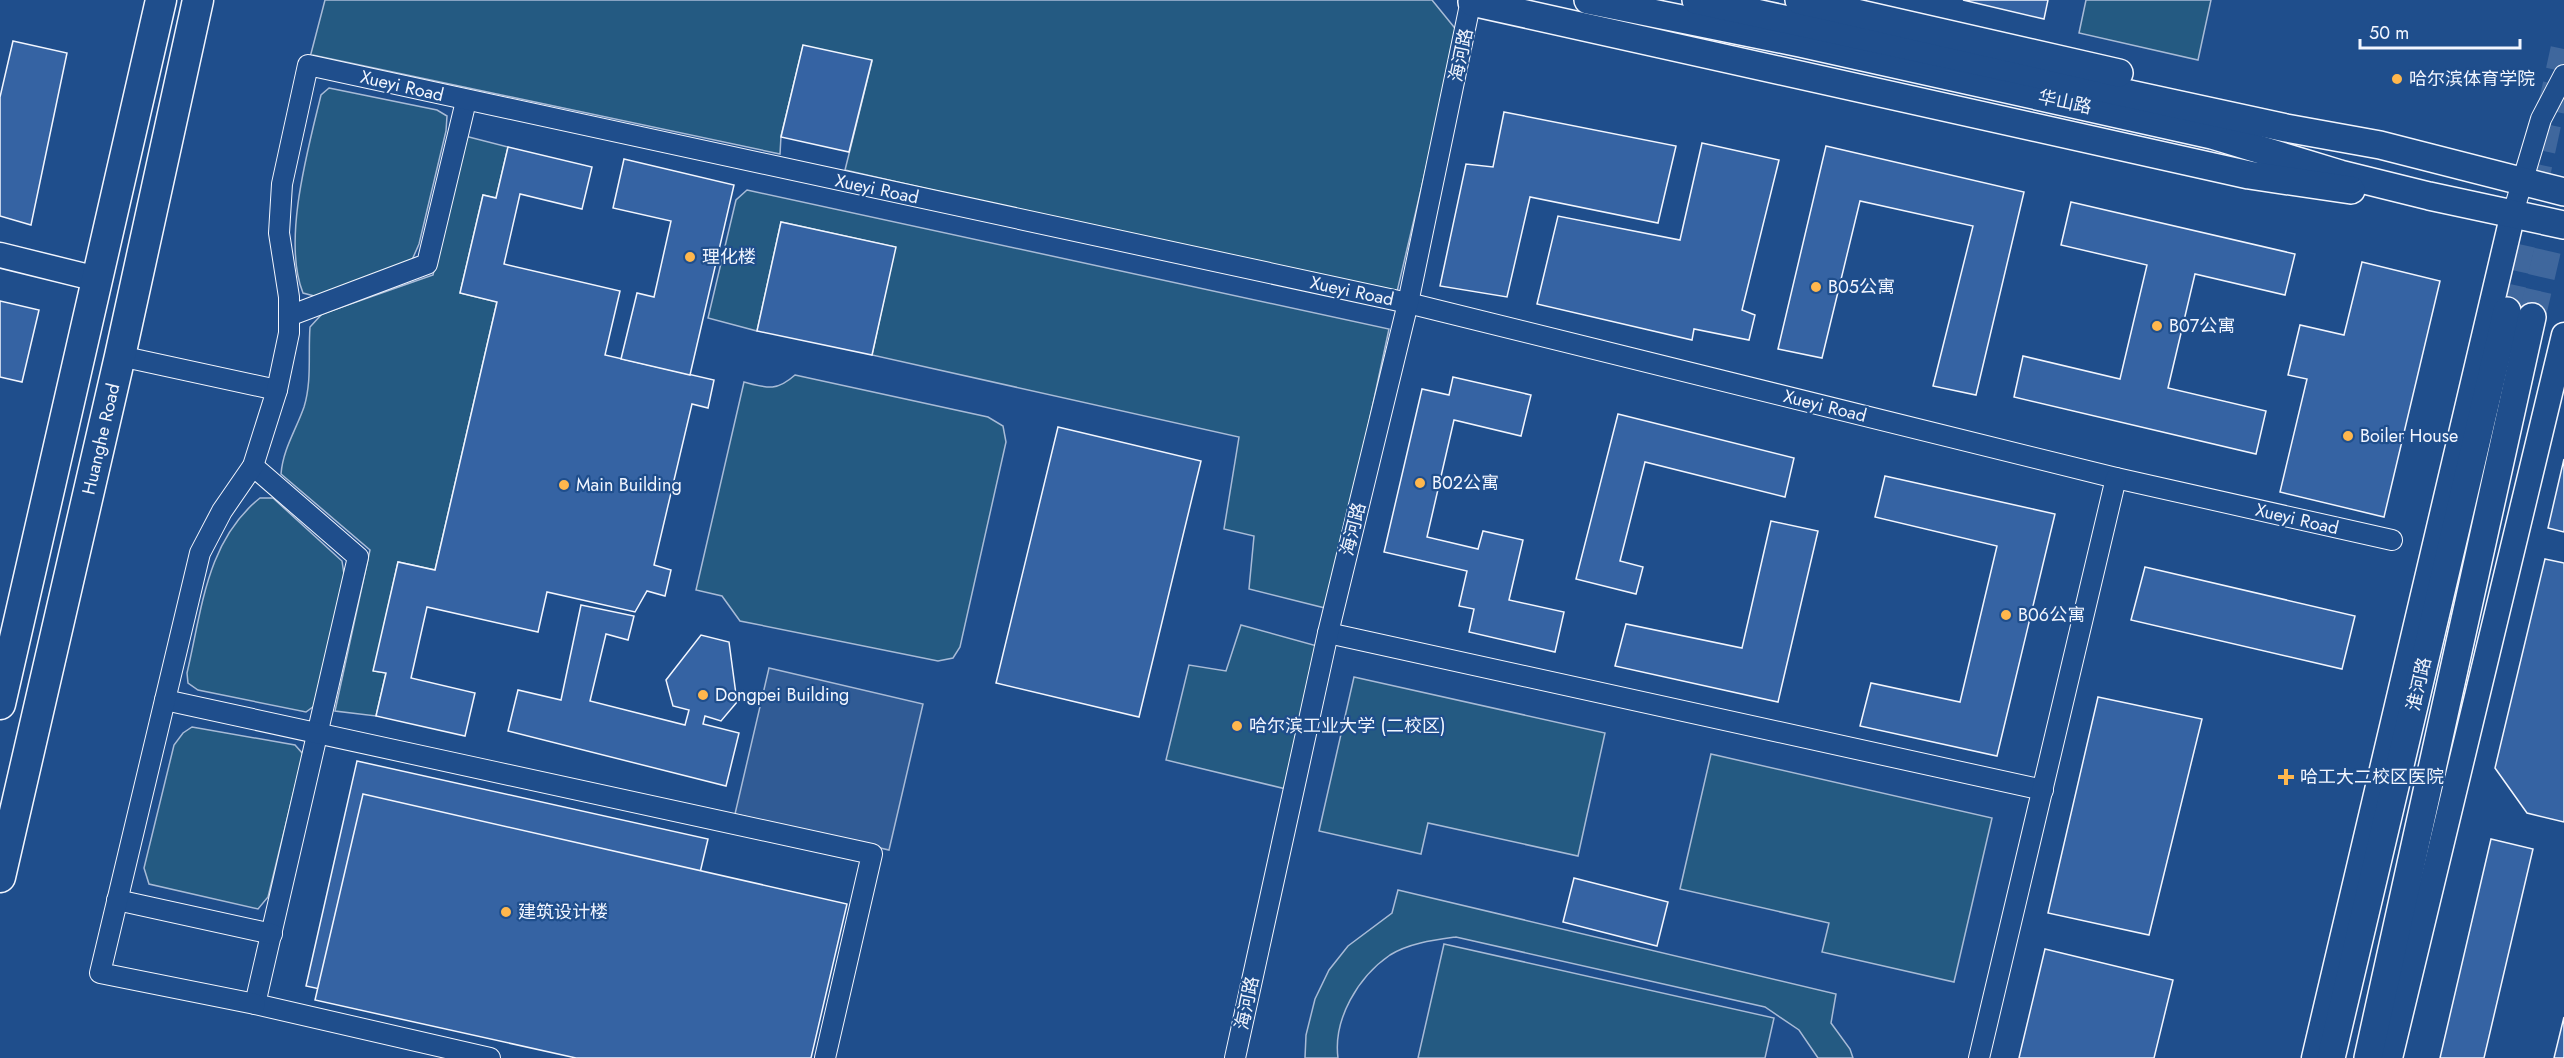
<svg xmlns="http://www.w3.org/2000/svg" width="2564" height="1058" viewBox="0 0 2564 1058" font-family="Jost,'Noto Sans SC',sans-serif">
<rect width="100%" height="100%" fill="#1f4e8c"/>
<g fill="#245a82" stroke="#a8bbd7" stroke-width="1.5">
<path d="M325,0H1432L1458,32L1396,296L845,170L872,61L803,46L781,136L780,154L313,55L308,65Z"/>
<path d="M2086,0H2211L2198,60L2079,33Z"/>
<path d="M329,88L437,110L447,116L446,131L419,244L412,260L318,297L303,293C282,241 308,149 321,95Z"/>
<path d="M465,136L508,147L496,198L483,195L460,293L497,302L435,570L398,562L374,671L386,673L376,716L335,711L370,550L281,474C283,449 296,430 304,407C312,381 308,354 310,327L322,314L433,275Z"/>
<path d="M747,190L1389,329L1329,609L1249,589L1254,536L1224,529L1239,437L872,355L895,247L781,222L757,331L708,318L736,200Z"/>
<path d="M795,375L988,417L1003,426L1006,442L960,647L953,658L938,661L740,621L722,596L696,590L744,382C767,388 776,392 795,375Z"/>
<path d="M260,498H273L342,561L345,581L314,706L306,712L198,690L188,683L187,673C202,610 206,541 260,498Z"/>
<path d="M1241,625L1317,646L1286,789L1166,760L1189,665L1226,671Z"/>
<path d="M1354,677L1605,733L1578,856L1428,823L1421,854L1319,831Z"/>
<path d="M192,727L295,745L303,754L268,897L258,909L149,884L144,868L174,745L183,733Z"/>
<path d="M1711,754L1992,818L1954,982L1822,952L1829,923L1680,889Z"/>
<path d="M1398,890L1836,994L1831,1023L1850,1049L1853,1058H1818L1799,1030L1765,1007L1456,937C1434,940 1409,943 1390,955C1358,977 1333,1019 1338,1058H1305L1306,1035L1315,999L1329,970L1348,946L1392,913Z"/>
<path d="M1444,944L1774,1018L1765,1058H1418Z"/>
</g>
<path fill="#305b95" stroke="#a8bbd7" stroke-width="1.5" d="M769,668L923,704L889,850L735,814Z"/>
<g fill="#3563a3" stroke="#f2f6ff" stroke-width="1.5">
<path d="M1963,0H2048L2044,19Z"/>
<path d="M13,41L67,53L31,225L0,216V97Z"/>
<path d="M803,45L872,60L849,152L781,137Z"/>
<path d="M1504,112L1676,146L1658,223L1530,197L1507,297L1440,286L1466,164L1493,167Z"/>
<path d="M1702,143L1779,160L1742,310L1755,315L1749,340L1694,329L1692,340L1537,304L1558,216L1680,240Z"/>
<path d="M1826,146L2024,192L1976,395L1933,386L1973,226L1860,201L1822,358L1778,349Z"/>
<path d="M508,147L592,167L582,209L520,194L504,264L620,291L605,355L714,380L708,408L692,404L654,565L671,570L665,596L647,591L635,612L547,592L538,632L427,607L411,678L475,693L465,736L376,716L386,673L373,671L398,562L435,570L497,302L460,293L483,195L496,198Z"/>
<path d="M624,159L734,185L690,375L621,359L637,293L654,297L671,221L613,208Z"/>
<path d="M2071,202L2295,254L2285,295L2195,274L2168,388L2266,411L2256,454L2014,397L2023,356L2120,379L2147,265L2061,245Z"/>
<path d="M781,222L896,247L872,355L757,331Z"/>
<path d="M2362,262L2440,281L2384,517L2280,492L2307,379L2288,375L2300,325L2344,335Z"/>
<path d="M0,301L39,310L22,382L0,377Z"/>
<path d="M1453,377L1531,395L1521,436L1454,420L1427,537L1478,549L1483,531L1523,540L1509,600L1564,612L1555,652L1469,632L1474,609L1459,606L1467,571L1384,552L1422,389L1449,395Z"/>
<path d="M1618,414L1794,458L1785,497L1645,462L1620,561L1643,567L1636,594L1576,579Z"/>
<path d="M1058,427L1201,461L1139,717L996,683Z"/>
<path d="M2564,459V532L2548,528Z"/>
<path d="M1885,476L2055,514L1997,756L1860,726L1871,683L1960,702L1997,546L1875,517Z"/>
<path d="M1771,521L1818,531L1778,702L1615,666L1626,624L1742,648Z"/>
<path d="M2545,559L2564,563V822L2527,813L2495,768Z"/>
<path d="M2145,567L2355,616L2342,669L2131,620Z"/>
<path d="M581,605L634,616L628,640L606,634L590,701L685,725L689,710L673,706L666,680L701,635L729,642L737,702L721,721L705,716L703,724L739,733L726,786L508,731L518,690L561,700Z"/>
<path d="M2098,697L2202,719L2149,935L2048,913Z"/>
<path d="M357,761L708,839L656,1058H638L306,986Z"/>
<path d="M363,794L847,904L811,1058H576L315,1000Z"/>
<path d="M2491,839L2533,849L2484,1058H2440Z"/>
<path d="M1574,878L1668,902L1657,946L1563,922Z"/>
<path d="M2045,949L2173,980L2154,1058H2019Z"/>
<path d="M2564,1017V1058H2554Z"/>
</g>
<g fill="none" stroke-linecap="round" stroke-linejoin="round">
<g stroke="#3f679d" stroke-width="27" stroke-dasharray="27 14" stroke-linecap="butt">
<path d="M2507,311L2564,49"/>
<path d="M2532,317L2564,179"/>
</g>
<g stroke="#f2f6ff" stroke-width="22">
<g id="minor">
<path d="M2513,213L2541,119L2564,75"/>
<path d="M289,316L427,264L466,101"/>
<path d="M120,356L277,390"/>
<path d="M253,466L358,557L255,1004L490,1058"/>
<path d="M1328,633L2043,790"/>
<path d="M165,700L872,854L825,1058"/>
<path d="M117,900L272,934"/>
<path d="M255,1004L100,973L200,553L222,511L253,466L277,390L289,333V297L279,233L282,184L308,65L1408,303L2116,478L2392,540"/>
<path d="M1235,1058L1328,633L1408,303L1471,0"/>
<path d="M1979,1058L2116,478"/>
</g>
</g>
<g stroke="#f2f6ff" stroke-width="27">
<g id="tertiary">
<path d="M0,255L97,279"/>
<path d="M2314,1058L2513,213"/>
<path d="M2390,1058L2564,335"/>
</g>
</g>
<g stroke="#f2f6ff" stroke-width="30">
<g id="secondary">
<path d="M1588,0L1800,43L2212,135L2340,174L2429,196L2564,225"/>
<path d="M1696,0L2286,128L2380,145L2564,192"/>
<path d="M1799,0L2119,73"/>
<path d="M1472,2L2249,175L2351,190"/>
<path d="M2331,1058L2507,311"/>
<path d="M2368,1058L2532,317"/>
</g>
</g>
<g stroke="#f2f6ff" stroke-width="33">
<g id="primary">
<path d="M0,704L161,0"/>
<path d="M0,877L120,356L198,0"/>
</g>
</g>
<use href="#minor" stroke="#1f4e8c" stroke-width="20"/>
<use href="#tertiary" stroke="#1f4e8c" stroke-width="24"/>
<use href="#secondary" stroke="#1f4e8c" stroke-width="27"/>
<use href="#primary" stroke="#1f4e8c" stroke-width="30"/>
</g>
<g fill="#ffb74d" stroke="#1f4e8c" stroke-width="2">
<circle cx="2397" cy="79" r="6"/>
<circle cx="690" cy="257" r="6"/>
<circle cx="1816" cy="287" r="6"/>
<circle cx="2157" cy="326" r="6"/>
<circle cx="2348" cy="436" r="6"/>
<circle cx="1420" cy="483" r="6"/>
<circle cx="564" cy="485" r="6"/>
<circle cx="2006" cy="615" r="6"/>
<circle cx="703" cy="695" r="6"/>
<circle cx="1237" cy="726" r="6"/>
<path d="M2283 768h6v6h6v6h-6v6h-6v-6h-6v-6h6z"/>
<circle cx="506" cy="912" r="6"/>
</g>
<g text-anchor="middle" stroke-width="4.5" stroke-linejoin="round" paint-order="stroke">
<g font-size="18" fill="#f2f6ff" stroke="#1f4e8c">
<text transform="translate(1461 55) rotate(-78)" y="6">海河路</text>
<text transform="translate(402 86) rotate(13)" y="6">Xueyi Road</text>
<text transform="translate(2065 102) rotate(12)" y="6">华山路</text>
<text transform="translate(877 189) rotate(12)" y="6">Xueyi Road</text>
<text transform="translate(1352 291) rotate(12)" y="6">Xueyi Road</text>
<text transform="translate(1825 406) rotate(14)" y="6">Xueyi Road</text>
<text transform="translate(101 439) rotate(-77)" y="6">Huanghe Road</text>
<text transform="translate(2297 519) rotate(13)" y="6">Xueyi Road</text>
<text transform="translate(1353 529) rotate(-76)" y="6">海河路</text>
<text transform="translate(2419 684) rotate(-77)" y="6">淮河路</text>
<text transform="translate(1247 1003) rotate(-78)" y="6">海河路</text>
</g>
<g font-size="18" fill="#f2f6ff" stroke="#1f4e8c" text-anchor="start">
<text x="2409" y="85">哈尔滨体育学院</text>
<text x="702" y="263">理化楼</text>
<text x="1828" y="293">B05公寓</text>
<text x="2169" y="332">B07公寓</text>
<text x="2360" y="442">Boiler House</text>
<text x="1432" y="489">B02公寓</text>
<text x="576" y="491">Main Building</text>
<text x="2018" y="621">B06公寓</text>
<text x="715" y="701">Dongpei Building</text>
<text x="1249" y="732">哈尔滨工业大学 (二校区)</text>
<text x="2300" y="783">哈工大二校区医院</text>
<text x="518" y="918">建筑设计楼</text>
</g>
</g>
<path d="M2360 39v9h160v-9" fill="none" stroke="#f2f6ff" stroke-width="3"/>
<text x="2369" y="39" font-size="18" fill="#f2f6ff" stroke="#1f4e8c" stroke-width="4.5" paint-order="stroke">50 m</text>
</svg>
